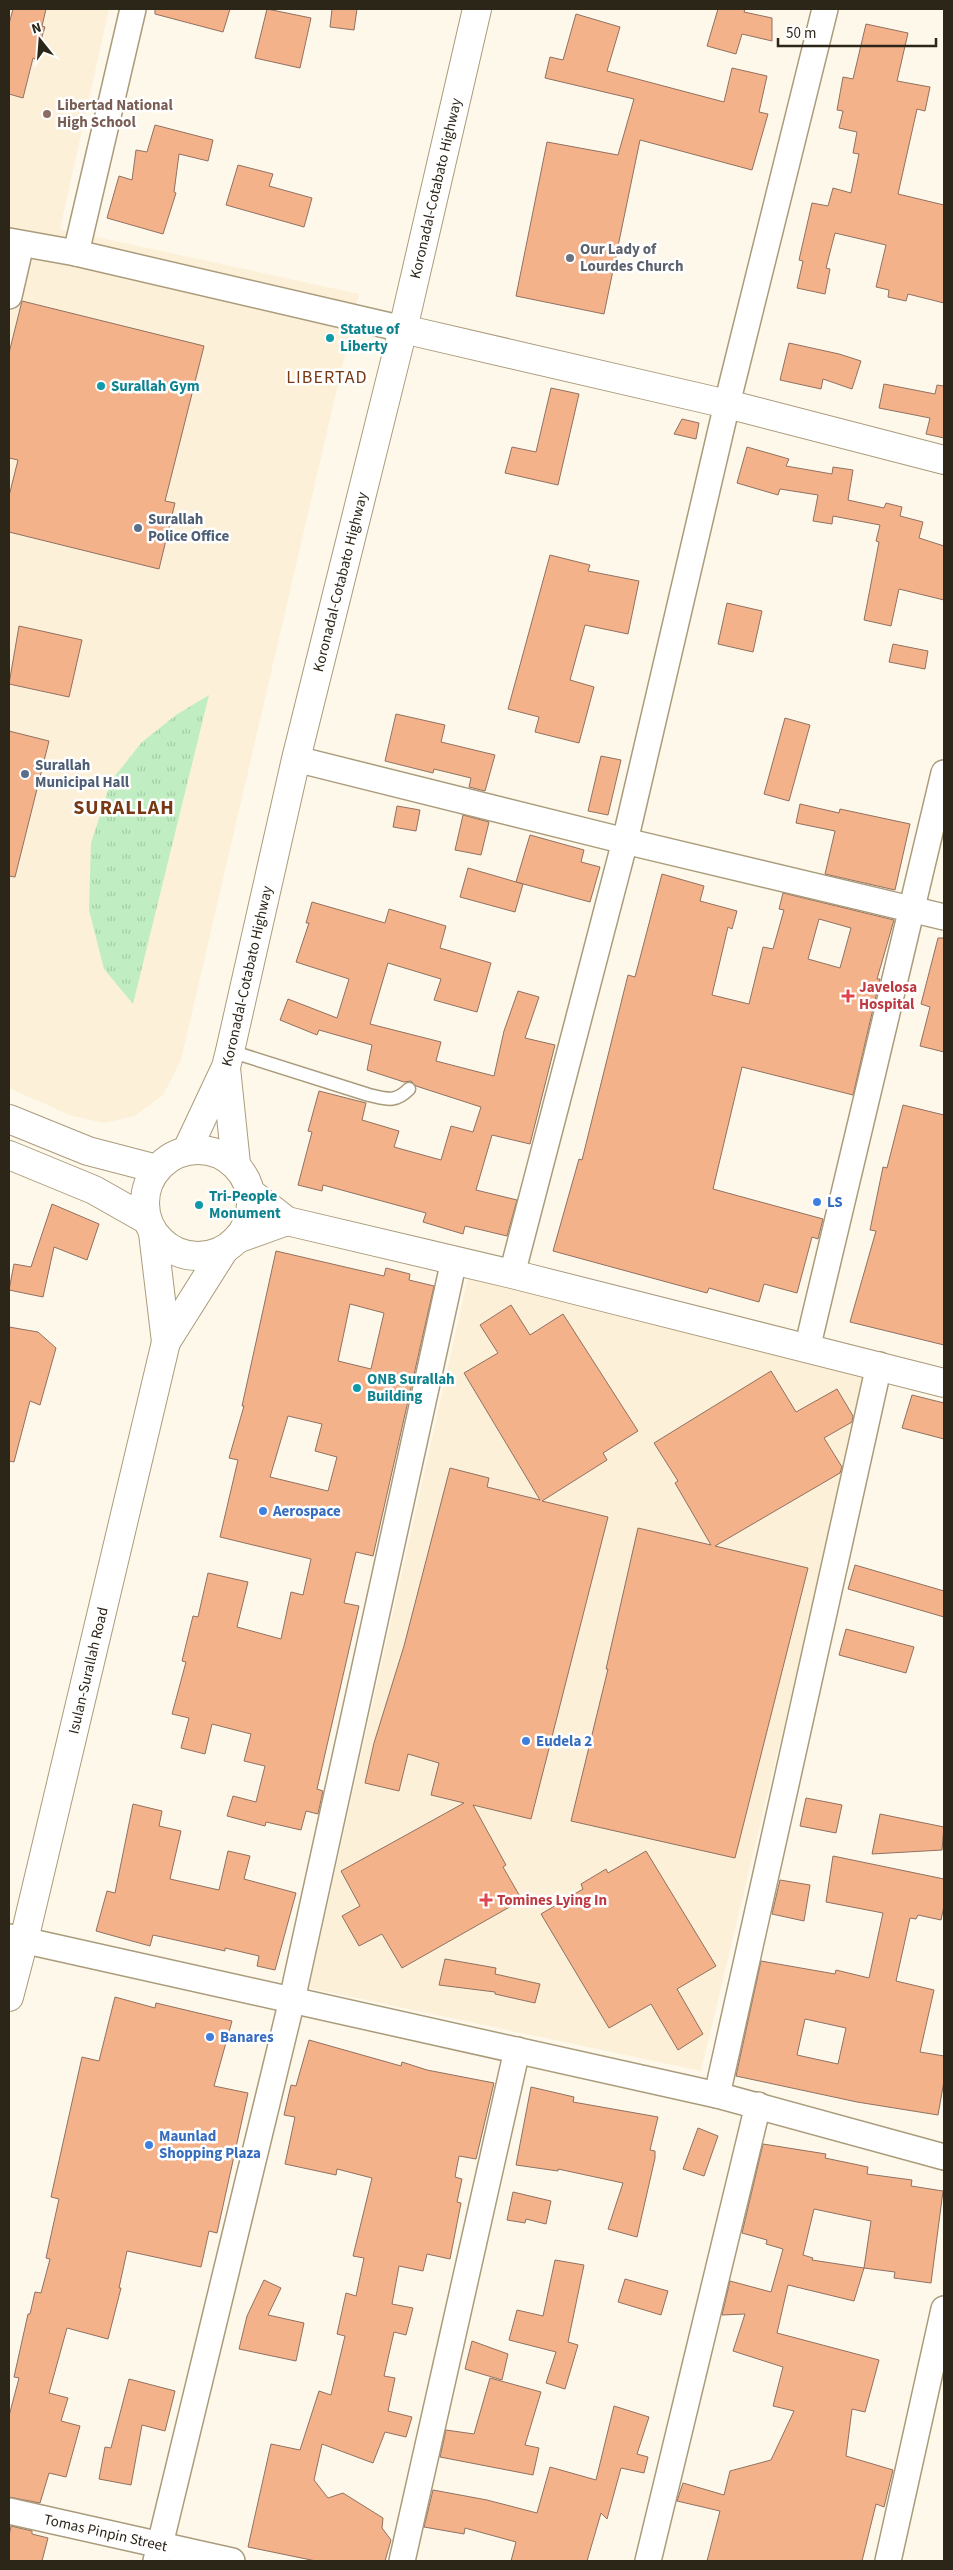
<svg xmlns="http://www.w3.org/2000/svg" width="953" height="2570" viewBox="0 0 953 2570" font-family="'Source Sans 3',sans-serif">
<defs>
<pattern id="park-tufts" width="24" height="20" patternUnits="userSpaceOnUse" patternTransform="scale(1.25)"><rect width="24" height="20" fill="#c0eec2"/><path d="M3 7l-1-3M5 7V3M7 7l1-3M15 17l-1-3M17 17v-4M19 17l1-3" fill="none" stroke="#a5cca6"/></pattern>
</defs>
<rect width="100%" height="100%" fill="#fef8ea"/>
<g fill="#fcf0d8">
<path d="M9,9H109L60,229L359,294L181,1060L163,1095L135,1116L104,1123L72,1116L9,1088Z"/>
<path d="M468,1277L868,1375L701,2071L309,1988Z"/>
</g>
<path fill="url(#park-tufts)" d="M209,695L133,1004L104,969L89,910L91,843L111,781L142,742L176,715Z"/>
<g fill="#f4b28b" stroke="#917160" fill-rule="evenodd">
<path d="M13,9H46L42,26L45,27L35,59L33,58L23,98L9,94V24Z"/>
<path d="M155,9H230L223,32L155,14Z"/>
<path d="M267,9L311,18L300,68L255,58Z"/>
<path d="M332,9H357L354,30L330,27Z"/>
<path d="M718,9H745L744,12L772,18V41L742,34L736,54L707,46Z"/>
<path d="M576,14L620,27L607,71L724,102L732,68L767,76L759,112L768,114L752,170L640,140L604,314L516,296L547,142L618,155L634,99L545,78L550,57L563,60Z"/>
<path d="M866,24L908,33L897,81L930,87L925,111L917,109L898,194L944,205V303L908,294L906,301L888,297L889,290L876,287L886,245L835,233L826,268L830,269L825,294L797,288L803,261L799,260L812,203L828,206L833,188L851,193L859,154L853,153L857,132L839,128L843,111L837,110L843,77L853,79Z"/>
<path d="M155,125L213,140L208,161L179,154L174,192L176,193L163,234L107,218L119,176L132,180L136,150L147,152Z"/>
<path d="M238,165L273,174L269,186L312,198L304,227L226,205Z"/>
<path d="M22,301L204,346L165,501L175,503L159,569L9,532V496L18,460L9,458V353Z"/>
<path d="M789,343L839,354L861,361L852,389L823,379L821,389L780,380Z"/>
<path d="M884,384L935,394L937,385L944,386V438L926,434L930,418L879,408Z"/>
<path d="M551,388L579,394L558,485L505,473L512,447L536,452Z"/>
<path d="M682,419L699,423L696,439L674,434Z"/>
<path d="M747,447L789,459L786,466L832,474L833,467L853,470L848,500L884,508L886,503L902,507L900,516L923,522L919,538L944,546V600L899,589L891,626L864,620L879,542L876,541L880,525L833,516L832,524L813,521L818,495L780,489L778,495L737,483Z"/>
<path d="M550,555L590,565L588,571L639,581L628,634L585,625L570,680L594,687L579,743L535,732L539,717L508,709Z"/>
<path d="M727,603L762,611L753,652L718,644Z"/>
<path d="M19,626L82,640L69,697L9,684Z"/>
<path d="M893,644L928,651L925,669L889,662Z"/>
<path d="M396,714L445,725L441,742L495,755L485,791L469,787L471,778L434,769L433,773L385,761Z"/>
<path d="M785,718L810,725L789,801L764,794Z"/>
<path d="M9,731L49,741L15,877L9,876Z"/>
<path d="M601,756L621,760L608,815L588,811Z"/>
<path d="M800,804L839,813L840,809L910,824L895,890L825,874L835,831L796,823Z"/>
<path d="M397,806L420,810L416,831L393,827Z"/>
<path d="M463,815L489,822L481,855L455,850Z"/>
<path d="M530,835L584,850L581,862L600,867L590,902L516,882Z"/>
<path d="M468,868L523,884L515,912L460,897Z"/>
<path d="M662,874L704,886L700,901L737,911L732,929L728,927L712,995L749,1004L763,947L773,949L784,910L779,909L783,893L894,920L877,979H880L853,1095L742,1067L713,1189L823,1219L818,1239L812,1237L797,1293L764,1284L759,1302L709,1288L707,1293L553,1251L579,1159L582,1160L628,975L635,977ZM819,919L851,928L840,968L808,959Z"/>
<path d="M312,902L385,923L389,909L446,926L440,948L491,963L477,1012L434,1000L441,979L388,963L370,1024L441,1042L436,1061L494,1076L504,1031L518,991L539,997L525,1038L555,1045L530,1144L492,1135L476,1190L517,1200L507,1236L465,1226L463,1234L423,1222L426,1213L323,1185L322,1191L298,1185L312,1132L308,1131L319,1091L366,1103L362,1120L399,1131L394,1147L441,1160L451,1126L473,1132L481,1107L416,1086L411,1081L404,1082L367,1070L372,1045L319,1030L317,1035L280,1020L288,999L337,1018L349,979L296,962L309,923H306Z"/>
<path d="M938,938H944V1052L920,1046L930,1007L921,1004Z"/>
<path d="M903,1105L944,1115V1345L850,1322L876,1231L870,1230L883,1167L887,1168Z"/>
<path d="M52,1204L99,1224L87,1260L54,1247L43,1297L9,1290L14,1264L31,1267Z"/>
<path d="M276,1251L384,1276L386,1268L410,1274L409,1280L434,1286L373,1556L356,1552L344,1603L359,1606L317,1789L323,1791L318,1814L306,1811L301,1830L266,1822L265,1826L227,1816L233,1796L256,1802L265,1766L244,1761L251,1734L212,1724L205,1754L181,1748L189,1718L172,1714L186,1662L182,1661L193,1616L198,1617L208,1573L248,1582L237,1627L281,1639L291,1592L303,1595L311,1559L220,1537L238,1460L229,1458L244,1406H242ZM350,1304L384,1313L371,1369L338,1361ZM288,1416L322,1424L315,1451L337,1457L328,1491L270,1477Z"/>
<path d="M511,1305L530,1335L563,1314L638,1431L603,1453L607,1460L542,1501L608,1517L531,1819L473,1805L506,1865L503,1867L522,1900L402,1968L382,1934L359,1946L342,1916L360,1906L341,1871L464,1803L431,1795L439,1763L408,1754L399,1791L365,1783L374,1743L404,1646L450,1468L489,1478L487,1487L540,1500L464,1373L498,1353L480,1325Z"/>
<path d="M9,1327L38,1332L56,1348L40,1405L30,1401L14,1462L9,1461Z"/>
<path d="M771,1371L796,1412L837,1389L853,1416L852,1422L824,1438L842,1467L840,1473L715,1546L808,1568L735,1858L571,1821L608,1669H606L638,1528L711,1545L675,1483L678,1481L654,1443Z"/>
<path d="M912,1395L944,1403V1439L902,1428Z"/>
<path d="M855,1565L944,1591V1617L848,1589Z"/>
<path d="M846,1629L914,1647L906,1673L839,1655Z"/>
<path d="M806,1798L842,1805L836,1833L800,1826Z"/>
<path d="M133,1804L162,1811L159,1826L181,1831L170,1879L219,1890L228,1851L250,1856L244,1879L296,1893L275,1970L257,1966L259,1956L225,1948V1951L153,1935L150,1946L96,1931L107,1891L115,1893Z"/>
<path d="M880,1814L944,1827L942,1850L872,1854Z"/>
<path d="M646,1851L716,1966L677,1989L703,2034L678,2050L651,2004L609,2028L541,1914L583,1889L581,1884L606,1869L608,1873Z"/>
<path d="M833,1856L944,1879V1906L941,1920L918,1915L916,1919L910,1918L896,1981L934,1990L920,2052L944,2056V2081L938,2115L857,2102L736,2076L761,1961L835,1974L836,1970L869,1978L883,1913L826,1902ZM805,2019L846,2028L838,2064L797,2055Z"/>
<path d="M780,1880L810,1885L804,1921L772,1914Z"/>
<path d="M445,1959L496,1968L495,1974L540,1984L535,2003L495,1994V1992L439,1985Z"/>
<path d="M115,1997L155,2008L156,2003L232,2021L214,2086L248,2093L217,2233L209,2231L201,2267L127,2251L119,2288H121L108,2339L67,2328L49,2393L68,2398L61,2421L80,2426L66,2477L49,2473L40,2503L9,2497V2416L19,2378L14,2377L28,2314H30L35,2292L41,2293L50,2259L46,2258L59,2199L51,2197L82,2057L99,2061Z"/>
<path d="M309,2040L401,2066L402,2062L427,2070L494,2083L476,2159L459,2156L455,2177L462,2179L457,2202L461,2203L450,2259L427,2254L423,2271L399,2266L392,2304L413,2308L406,2335L394,2332L384,2376L395,2378L388,2411L412,2417L406,2437L385,2432L373,2463L322,2444L314,2480L328,2498L343,2493L383,2518L382,2528L391,2540L385,2561H316L248,2547L271,2444L300,2450L319,2391L331,2395L345,2336L337,2334L346,2293L356,2296L364,2258L353,2256L372,2178L337,2169L336,2175L285,2164L295,2117L284,2115L291,2085L296,2086Z"/>
<path d="M531,2087L574,2097L573,2102L658,2117L650,2150L655,2151V2158L637,2237L608,2229L623,2183L558,2169V2171L516,2165Z"/>
<path d="M698,2128L718,2136L704,2176L683,2169Z"/>
<path d="M763,2144L826,2154L825,2158L868,2167L867,2174L912,2180L911,2186L943,2191L931,2283L894,2278L895,2272L864,2268L854,2301L788,2285L777,2333L879,2360L865,2412L852,2409L846,2456L893,2470L884,2507L876,2504L862,2561H707L720,2511L677,2501L683,2483L724,2495L730,2471L771,2460L794,2411L773,2406L783,2367L733,2351L745,2314L722,2315L730,2281L771,2292L783,2249L766,2244L767,2240L742,2233ZM814,2209L871,2221L864,2268L812,2260L813,2258L803,2255Z"/>
<path d="M513,2192L551,2201L546,2224L526,2219L525,2223L507,2220Z"/>
<path d="M555,2260L584,2265L568,2342L578,2345L565,2389L546,2383L556,2352L509,2340L517,2310L543,2316Z"/>
<path d="M625,2279L668,2291L661,2315L618,2302Z"/>
<path d="M264,2280L281,2288L268,2315L304,2323L296,2361L239,2349L247,2316Z"/>
<path d="M472,2341L508,2354L502,2380L465,2369Z"/>
<path d="M490,2378L541,2392L525,2445L539,2448L533,2475L440,2457L446,2430L474,2434Z"/>
<path d="M129,2379L175,2391L165,2431L142,2425L131,2485L99,2479L105,2447L111,2448Z"/>
<path d="M614,2406L649,2417L637,2454L648,2457L644,2473L621,2468L607,2519L601,2513L587,2561H511L516,2542L465,2528L464,2534L424,2527L433,2490L487,2500L537,2513L550,2467L596,2480Z"/>
<path d="M11,2526L32,2531V2534L48,2538L42,2561H9V2536Z"/>
</g>
<g fill="none" stroke-linecap="round" stroke-linejoin="round">
<g stroke="#aa9b7b" stroke-width="15">
<path id="lane" d="M230,1051L369,1095C387,1099 395,1103 409,1089"/>
</g>
<g stroke="#aa9b7b" stroke-width="28">
<g id="street">
<path d="M9,241L76,253L403,329"/>
<path d="M76,253L133,9"/>
<path d="M9,296L21,244"/>
<path d="M296,759L625,841L944,917"/>
<path d="M512,1274L625,841L727,404L825,9"/>
<path d="M807,1349L944,773"/>
<path d="M9,1937L717,2095L944,2157"/>
<path d="M717,2095L879,1365"/>
<path id="s1" d="M9,2511L232,2561"/>
<path d="M156,2561L292,2000L454,1260"/>
<path d="M402,2561L517,2050"/>
<path d="M648,2561L758,2105"/>
<path d="M888,2561L944,2309"/>
</g>
</g>
<g stroke="#aa9b7b" stroke-width="30">
<g id="secondary">
<path d="M403,329L727,404L944,460"/>
<path d="M9,1119L88,1151L157,1169"/>
<path d="M9,1155L94,1190L147,1220"/>
<path d="M251,1193L287,1221L512,1274L944,1383"/>
<path d="M237,1239L287,1221"/>
</g>
</g>
<g stroke="#aa9b7b" stroke-width="30">
<g id="highway">
<path d="M226,1068L236,1164"/>
<circle cx="198" cy="1203" r="53"/>
<path id="s2" d="M187,1150L226,1067L230,1051L296,759L403,329L477,9"/>
<path d="M153,1233L166,1342"/>
<path id="s3" d="M9,1997L24,1940L166,1342L224,1250"/>
</g>
</g>
<use href="#lane" stroke="#fff" stroke-width="12"/>
<use href="#street" stroke="#fff" stroke-width="25"/>
<use href="#secondary" stroke="#fff" stroke-width="28"/>
<use href="#highway" stroke="#fff" stroke-width="28"/>
</g>
<circle fill="#8d6e63" stroke="#fff" stroke-width="2" cx="47" cy="114" r="5"/>
<circle fill="#6b7280" stroke="#fff" stroke-width="2" cx="570" cy="258" r="5"/>
<g fill="#0f9aa8" stroke="#fff" stroke-width="2">
<circle cx="330" cy="338" r="5"/>
<circle cx="101" cy="386" r="5"/>
<circle cx="199" cy="1205" r="5"/>
<circle cx="357" cy="1388" r="5"/>
</g>
<g fill="#5c6f8a" stroke="#fff" stroke-width="2">
<circle cx="138" cy="528" r="5"/>
<circle cx="25" cy="774" r="5"/>
</g>
<g fill="#e0444e" stroke="#fff" stroke-width="2">
<path d="M845.5 988.5h5v5h5v5h-5v5h-5v-5h-5v-5h5z"/>
<path d="M483.5 1892.5h5v5h5v5h-5v5h-5v-5h-5v-5h5z"/>
</g>
<g fill="#3f7fe0" stroke="#fff" stroke-width="2">
<circle cx="817" cy="1202" r="5"/>
<circle cx="263" cy="1511" r="5"/>
<circle cx="526" cy="1741" r="5"/>
<circle cx="210" cy="2037" r="5"/>
<circle cx="149" cy="2145" r="5"/>
</g>
<g text-anchor="middle" stroke-width="5" stroke-linejoin="round" paint-order="stroke">
<g font-size="15" font-weight="bold" fill="#785e54" stroke="#fff" text-anchor="start">
<text x="57" y="110">Libertad National<tspan x="57" dy="17">High School</tspan></text>
</g>
<g font-size="15" fill="#2c2619" stroke="#fff">
<text dy="5" stroke="none"><textPath href="#s2" startOffset="995">Koronadal-Cotabato Highway</textPath></text>
<text dy="5" stroke="none"><textPath href="#s2" startOffset="590">Koronadal-Cotabato Highway</textPath></text>
<text dy="5" stroke="none"><textPath href="#s2" startOffset="185">Koronadal-Cotabato Highway</textPath></text>
<text dy="5" stroke="none"><textPath href="#s3" startOffset="336">Isulan-Surallah Road</textPath></text>
<text dy="5" stroke="none"><textPath href="#s1" startOffset="99">Tomas Pinpin Street</textPath></text>
</g>
<g font-size="15" font-weight="bold" fill="#5b616d" stroke="#fff" text-anchor="start">
<text x="580" y="254">Our Lady of<tspan x="580" dy="17">Lourdes Church</tspan></text>
</g>
<g font-size="15" font-weight="bold" fill="#0d838f" stroke="#fff" text-anchor="start">
<text x="340" y="334">Statue of<tspan x="340" dy="17">Liberty</tspan></text>
<text x="111" y="391">Surallah Gym</text>
<text x="209" y="1201">Tri-People<tspan x="209" dy="17">Monument</tspan></text>
<text x="367" y="1384">ONB Surallah<tspan x="367" dy="17">Building</tspan></text>
</g>
<g font-size="15" font-weight="bold" fill="#4e5e75" stroke="#fff" text-anchor="start">
<text x="148" y="524">Surallah<tspan x="148" dy="17">Police Office</tspan></text>
<text x="35" y="770">Surallah<tspan x="35" dy="17">Municipal Hall</tspan></text>
</g>
<g font-size="15" font-weight="bold" fill="#be3a42" stroke="#fff" text-anchor="start">
<text x="859" y="992">Javelosa<tspan x="859" dy="17">Hospital</tspan></text>
<text x="497" y="1905">Tomines Lying In</text>
</g>
<g font-size="15" font-weight="bold" fill="#366cbe" stroke="#fff" text-anchor="start">
<text x="827" y="1207">LS</text>
<text x="273" y="1516">Aerospace</text>
<text x="536" y="1746">Eudela 2</text>
<text x="220" y="2042">Banares</text>
<text x="159" y="2141">Maunlad<tspan x="159" dy="17">Shopping Plaza</tspan></text>
</g>
<g font-size="18" letter-spacing="1" fill="#773814" stroke="#fff">
<text x="327" y="383">LIBERTAD</text>
</g>
<g font-size="20" font-weight="bold" letter-spacing="1" fill="#773814" stroke="#fff">
<text x="124" y="814">SURALLAH</text>
</g>
</g>
<rect width="953" height="2570" fill="none" stroke="#2c2619" stroke-width="20"/>
<g transform="translate(40 40) rotate(343)" stroke="#ffffff" stroke-width="4" paint-order="stroke">
<path d="M0-4L9 19L0 12L-9 19Z" fill="#2c2619"/>
<text y="-8" font-size="14" font-weight="bold" text-anchor="middle" fill="#2c2619">N</text>
</g>
<path d="M778 38v8h158v-8" fill="none" stroke="#2c2619" stroke-width="2.5"/>
<text x="786" y="38" font-size="15" fill="#2c2619" stroke="#ffffff" stroke-width="4" paint-order="stroke">50 m</text>
</svg>
